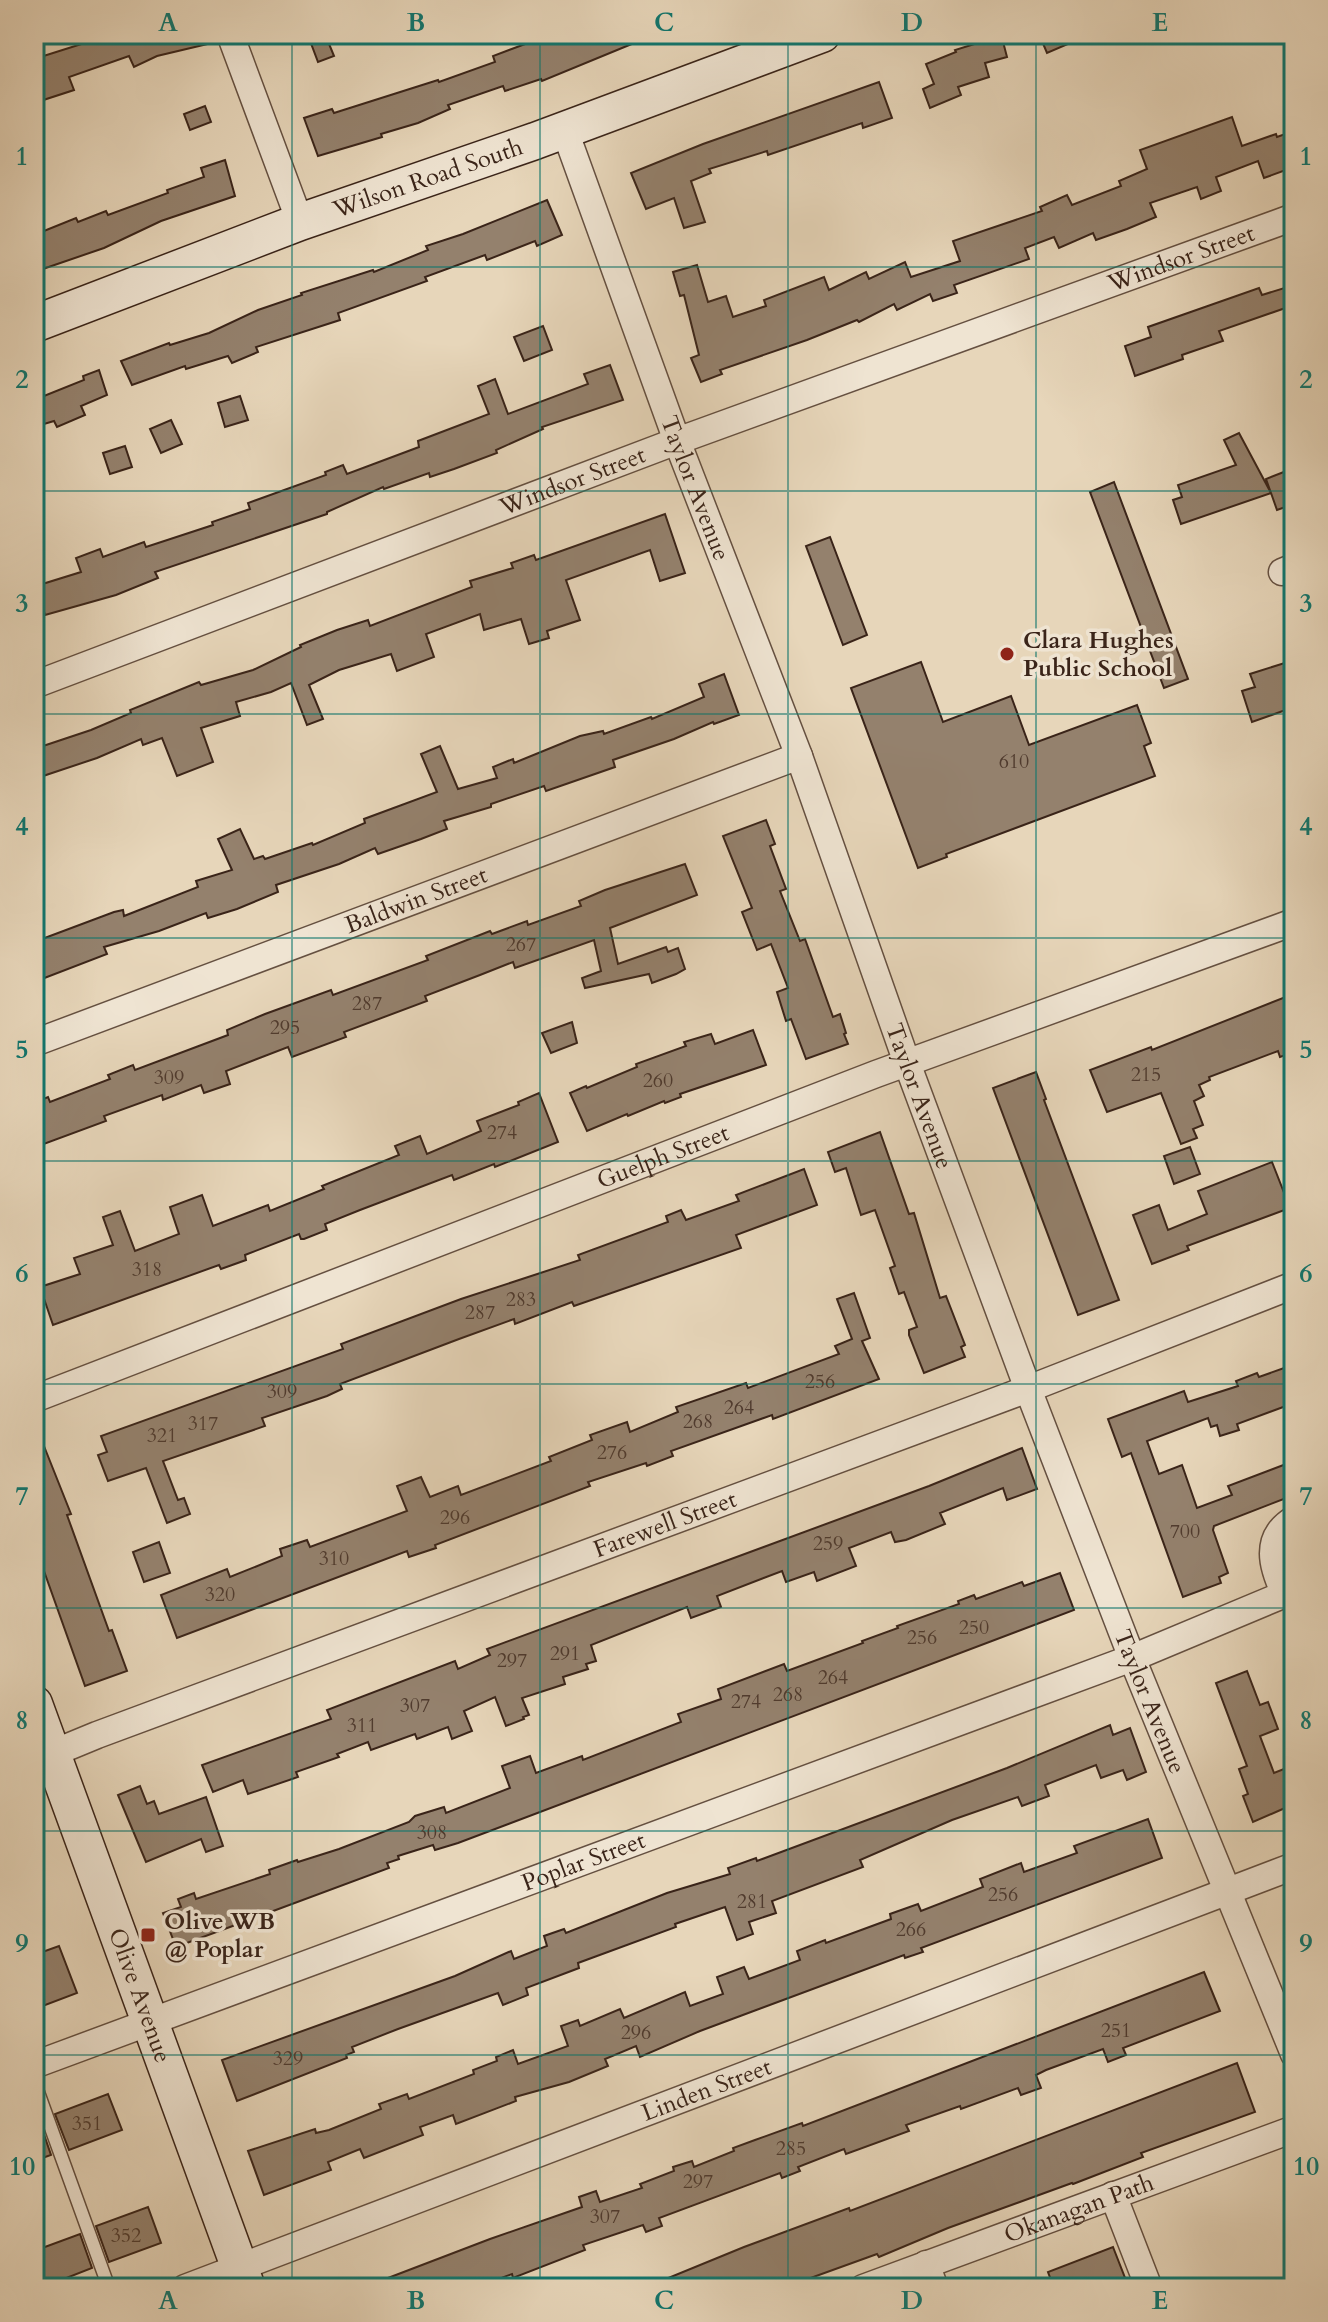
<svg xmlns="http://www.w3.org/2000/svg" width="1328" height="2322" viewBox="0 0 1328 2322" font-family="Cardo,serif">
<rect width="100%" height="100%" fill="#e7d6ba"/>
<filter id="stains"><feTurbulence type="fractalNoise" baseFrequency=".0025" numOctaves="4"/><feColorMatrix values="0 0 0 0 .2 0 0 0 0 .09 0 0 0 0 .02 0 0 0 .5 -.17"/></filter>
<radialGradient id="worn" r=".72"><stop offset=".6" stop-color="#630" stop-opacity="0"/><stop offset="1" stop-color="#630" stop-opacity=".3"/></radialGradient>
<g fill="#94816d" stroke="#3a2419" stroke-width="2">
<path d="M113,34H214L216,42L157,56L134,67L129,56L69,77L74,90L34,103V59Z"/>
<path d="M319,34H325L334,56L318,62L309,38Z"/>
<path d="M552,34H656L542,81L541,79L505,91L503,86L448,105L450,109L418,123L381,134L382,137L318,156L304,118L332,109L334,113L438,80L439,82L495,62L493,56Z"/>
<path d="M982,34H1001L1007,57L985,63L989,77L958,87L961,95L930,108L923,89L934,84L926,64L956,52L955,50L984,41Z"/>
<path d="M1039,34H1091L1047,53Z"/>
<path d="M879,82L892,118L863,128L862,123L768,155L767,151L709,169L711,173L691,181L705,222L684,228L674,198L646,209L631,173L703,144Z"/>
<path d="M205,106L211,122L190,130L184,114Z"/>
<path d="M1232,117L1242,146L1276,134L1277,137L1294,131V167L1264,178L1258,161L1216,177L1221,191L1201,199L1197,187L1150,203L1156,217L1127,229L1096,240L1093,233L1059,248L1054,237L1025,248L1029,259L954,285L957,293L933,301L930,294L897,310L894,304L859,322L857,320L807,340L720,370L722,374L701,382L691,358L699,355L684,295L680,296L673,272L697,265L708,302L726,296L733,317L766,306L764,300L824,277L829,290L866,272L869,279L905,262L911,277L960,261L953,241L1042,211L1040,207L1067,195L1072,205L1121,186L1119,181L1147,169L1140,150Z"/>
<path d="M225,160L235,196L161,221L104,248L34,272V235L76,218L78,222L106,211L108,215L168,193L167,190L204,177L201,168Z"/>
<path d="M547,200L562,235L537,246L535,241L487,260L485,255L425,277L427,281L338,313L340,320L256,347L258,352L232,363L228,356L186,369L185,366L132,385L121,361L169,343L170,345L209,333L258,310L302,295L301,293L373,270L374,272L428,250L426,246L463,234Z"/>
<path d="M1294,285V305L1219,331L1223,341L1182,355L1183,359L1135,376L1125,346L1151,337L1148,327L1259,288L1262,295Z"/>
<path d="M543,326L552,350L524,361L514,337Z"/>
<path d="M610,365L623,400L542,427L543,429L496,450L497,453L454,469L430,477L429,473L384,489L383,487L327,512V514L155,572L158,578L116,595L45,615L36,586L81,572L76,558L100,549L103,557L144,542L146,547L213,525L212,522L250,509L248,503L326,475L325,472L343,465L347,474L419,447L418,441L489,414L478,386L495,379L508,414L588,384L584,374Z"/>
<path d="M99,370L107,395L81,406L85,415L57,427L54,421L34,427V400L84,380L83,376Z"/>
<path d="M240,396L248,420L225,427L218,403Z"/>
<path d="M171,420L182,444L161,453L150,429Z"/>
<path d="M1239,433L1271,493L1266,479L1294,468V504L1277,510L1271,493L1181,524L1173,500L1182,497L1178,485L1236,465L1224,440Z"/>
<path d="M125,446L132,467L110,474L103,453Z"/>
<path d="M1114,482L1188,679L1164,688L1090,492Z"/>
<path d="M665,514L685,573L660,581L650,550L566,580L580,620L547,631L549,638L529,644L521,619L484,630L480,614L426,634L434,657L397,671L391,654L339,670L309,685L323,719L307,725L291,683L271,692L236,702L240,716L201,728L213,762L177,776L162,738L143,745L141,739L97,758L34,779V749L91,730L131,713L130,710L199,682L201,685L253,670L301,647L300,645L337,630L368,620L370,626L472,587L470,581L513,568L511,563L534,555L536,560Z"/>
<path d="M830,537L867,635L843,645L806,546Z"/>
<path d="M1294,660V707L1252,722L1242,691L1255,687L1250,674Z"/>
<path d="M921,662L943,722L1011,696L1029,745L1137,705L1151,743L1144,746L1155,776L946,854L947,857L918,868L851,688Z"/>
<path d="M724,674L739,715L714,724L713,722L674,739L613,760L615,767L546,791L544,786L491,804V807L444,821L447,829L421,839L378,854L375,848L339,864L276,885L278,892L237,909L208,918L206,913L159,931L104,947L107,954L34,982V942L114,912L123,910L124,916L198,887L196,881L232,870L218,839L240,829L254,859L263,856L265,859L312,843L313,845L365,823L364,819L437,792L421,754L440,746L458,789L497,778L493,767L513,759L514,763L580,736L603,731L604,734L651,717L652,719L704,697L699,684Z"/>
<path d="M766,820L775,844L770,846L786,889L780,891L800,941L805,939L833,1017L840,1014L846,1033L844,1034L848,1044L806,1059L791,1019L786,1021L777,992L788,988L771,944L757,950L742,912L752,908L723,836Z"/>
<path d="M685,864L697,895L610,928L618,964L666,947L668,952L678,948L685,969L676,974L652,983L649,974L585,988L582,978L601,971L594,940L515,968L513,962L480,975L425,996L427,1001L344,1032L346,1037L292,1057L288,1047L226,1071L230,1084L204,1093L201,1085L163,1100L162,1095L104,1116L106,1121L41,1145L39,1140L34,1141V1103L48,1097L50,1102L110,1079L108,1075L133,1065L135,1070L228,1035L227,1030L265,1014L331,990L333,995L428,960L426,956L490,931L492,934L527,921L528,925L581,906L579,901L605,890Z"/>
<path d="M1288,996L1294,1013V1052L1280,1057L1278,1051L1209,1077L1210,1080L1199,1085L1204,1096L1194,1101L1203,1125L1193,1129L1197,1138L1181,1144L1161,1093L1107,1112L1090,1070L1151,1047L1152,1050Z"/>
<path d="M572,1022L577,1043L551,1053L542,1033Z"/>
<path d="M753,1030L766,1065L680,1094L681,1097L665,1103L664,1101L628,1116L627,1114L587,1131L570,1093L586,1086L587,1088L637,1067L636,1064L686,1046L684,1042L711,1034L715,1044Z"/>
<path d="M1036,1072L1046,1099L1044,1100L1119,1300L1078,1315L993,1088Z"/>
<path d="M539,1093L558,1142L495,1167L494,1164L454,1180L452,1175L360,1210L325,1224L327,1230L304,1239H301L299,1234L245,1255L246,1260L221,1269L219,1265L53,1325L40,1287L80,1274L74,1258L113,1245L103,1217L120,1211L135,1251L179,1234L170,1207L202,1195L213,1226L268,1205L270,1211L324,1189L322,1186L399,1155L395,1146L420,1136L427,1154L481,1131L477,1121L519,1105L518,1102Z"/>
<path d="M880,1132L909,1214L914,1213L940,1298L946,1296L965,1345L961,1347L965,1357L924,1373L909,1335V1330L917,1327L904,1292L899,1294L890,1268L895,1266L875,1210L861,1215L846,1168L835,1172L828,1152Z"/>
<path d="M1190,1147L1200,1174L1174,1184L1164,1156Z"/>
<path d="M1272,1162L1290,1208L1187,1246L1189,1250L1152,1264L1133,1215L1159,1205L1168,1230L1207,1214L1198,1191Z"/>
<path d="M804,1169L817,1205L736,1235L741,1248L574,1306L572,1302L515,1324L514,1319L459,1339L340,1384L342,1389L327,1396L262,1418L265,1426L163,1461L178,1500L184,1498L190,1514L167,1523L146,1468L108,1481L98,1455L107,1452L101,1436L343,1349L341,1344L461,1299L580,1260L578,1255L668,1222L666,1216L681,1210L686,1220L739,1201L736,1195Z"/>
<path d="M854,1293L870,1338L862,1341L879,1379L773,1419L772,1415L671,1451L673,1456L647,1466L646,1463L588,1482L590,1486L435,1545L436,1548L409,1557L407,1551L177,1638L161,1595L227,1569L230,1577L282,1556L280,1549L307,1540L310,1547L407,1511L397,1486L421,1477L430,1497L458,1486L461,1495L551,1461L549,1457L592,1440L590,1435L627,1422L630,1432L678,1412L676,1407L746,1383L748,1388L839,1354L835,1346L852,1339L837,1299Z"/>
<path d="M1284,1368L1294,1396V1403L1237,1424L1239,1430L1220,1436L1217,1425L1211,1427L1208,1418L1147,1441L1159,1474L1182,1465L1197,1508L1232,1495L1228,1486L1294,1461V1495L1214,1526L1213,1530L1228,1573L1219,1577L1221,1583L1183,1597L1131,1453L1122,1457L1108,1419L1184,1391L1188,1402L1238,1386L1236,1381L1257,1373L1259,1377Z"/>
<path d="M34,1421L71,1514L67,1515L109,1631L112,1630L127,1671L85,1686L34,1543Z"/>
<path d="M1022,1448L1037,1489L1007,1500L1003,1488L940,1513L945,1524L906,1540L895,1542L891,1532L849,1548L856,1566L817,1581L814,1572L786,1582L782,1571L717,1596L721,1607L691,1618L687,1607L591,1645L596,1661L586,1664L588,1669L563,1677L565,1684L522,1698L529,1715L523,1717L524,1719L506,1726L495,1697L464,1711L472,1731L452,1739L448,1727L417,1739L415,1734L371,1750L368,1742L337,1754L339,1757L296,1772L298,1777L248,1794L243,1780L213,1792L202,1765L331,1719L327,1710L455,1661L458,1669L490,1655L487,1649L929,1486Z"/>
<path d="M159,1542L170,1573L144,1582L133,1552Z"/>
<path d="M1060,1573L1074,1610L458,1843L435,1850L433,1845L398,1856L399,1859L387,1863L389,1868L176,1947L163,1913L181,1907L178,1899L194,1893L196,1899L270,1874L269,1870L297,1860L298,1862L339,1849L409,1822L415,1816L444,1807L446,1813L510,1788L502,1766L530,1756L536,1773L582,1756L583,1760L681,1722L678,1714L721,1699L718,1689L784,1664L787,1671L863,1643L862,1641L898,1628L897,1626L959,1604L958,1601L974,1595L976,1599L1022,1582L1024,1586Z"/>
<path d="M1247,1671L1260,1705L1268,1702L1278,1729L1260,1736L1274,1773L1294,1765V1804L1253,1822L1243,1796L1248,1794L1239,1769L1247,1766L1216,1683Z"/>
<path d="M1110,1725L1113,1735L1130,1728L1146,1772L1127,1780L1123,1770L1101,1778L1096,1765L1045,1785L1049,1796L1022,1806L1018,1797L952,1820L860,1860L863,1867L772,1901L776,1913L749,1922L753,1934L737,1940L725,1907L675,1924L676,1927L578,1963L579,1968L526,1988L528,1995L503,2005L498,1993L398,2029L352,2047L354,2052L346,2055L347,2058L237,2101L222,2060L455,1976L511,1951L514,1959L547,1946L544,1936L564,1929L566,1933L667,1893L730,1874L728,1868L756,1858L757,1861L1007,1768Z"/>
<path d="M140,1786L147,1804L154,1801L159,1814L206,1797L223,1846L206,1852L201,1839L146,1862L118,1795Z"/>
<path d="M1148,1819L1162,1858L921,1948L923,1952L905,1958L904,1955L700,2031L640,2057L636,2046L605,2059L608,2066L569,2082L515,2097L516,2101L456,2124L453,2115L420,2127L423,2135L364,2158L360,2149L328,2162L331,2170L264,2195L248,2151L315,2129L316,2133L329,2130L381,2109L379,2104L407,2094L409,2099L474,2074L473,2070L497,2061L496,2057L513,2050L518,2064L568,2046L561,2026L578,2020L580,2026L620,2009L624,2018L685,1992L690,2006L723,1994L717,1977L744,1967L749,1979L800,1960L797,1951L825,1940L826,1943L891,1919L890,1914L918,1904L921,1911L983,1887L980,1879L1021,1863L1024,1872L1077,1853L1074,1846Z"/>
<path d="M59,1946L77,1993L40,2007L34,1991V1955Z"/>
<path d="M1204,1972L1220,2011L1123,2048L1126,2055L1108,2062L1103,2049L1046,2070L1036,2075L1041,2088L1021,2095L1018,2088L961,2109L960,2106L906,2125L909,2131L846,2154L844,2149L798,2167L800,2171L782,2178L780,2173L659,2218L662,2226L646,2232L643,2225L583,2245L585,2250L513,2278L512,2274L474,2288H367V2286L490,2239L582,2207L579,2197L596,2191L600,2202L642,2188L640,2184L674,2171L673,2167L692,2161L694,2167L734,2151L733,2148L755,2140L802,2123L803,2126Z"/>
<path d="M1237,2063L1255,2112L1141,2153L1143,2157L1073,2184L1072,2183L948,2228L879,2257L877,2254L783,2288H644L744,2247L849,2208L850,2211Z"/>
<path d="M108,2094L122,2130L69,2150L55,2114Z"/>
<path d="M39,2120L51,2155L34,2161V2122Z"/>
<path d="M148,2207L161,2243L109,2262L96,2226Z"/>
<path d="M80,2234L92,2268L41,2288H34V2251Z"/>
<path d="M1113,2247L1129,2288H1054L1048,2272Z"/>
</g>
<g fill="none" stroke-linecap="round" stroke-linejoin="round">
<g stroke="#655041" stroke-width="15">
<path id="service" d="M34,2081L109,2288"/>
</g>
<g stroke="#655041" stroke-width="29">
<g id="minor">
<path d="M230,34L300,222"/>
<path id="s1" d="M565,131L677,441L799,756L907,1063L1028,1389L1132,1658L1294,2054"/>
<path d="M1282,572L1294,567"/>
<path id="s2" d="M34,685L677,441L1294,217"/>
<path id="s3" d="M34,1043L799,756"/>
<path id="s4" d="M34,1399L876,1074L1294,922"/>
<path d="M1285,1594C1272,1567 1263,1538 1294,1519"/>
<path id="s5" d="M34,1761L97,1735L1028,1389L1294,1285"/>
<path id="s6" d="M34,2065L1132,1658L1285,1594L1294,1596"/>
<path d="M1113,2195L1149,2288"/>
<path d="M926,2264L935,2288"/>
<path id="s7" d="M185,2288L1294,1866"/>
<path id="s8" d="M863,2288L1294,2129"/>
</g>
</g>
<g stroke="#3a2419" stroke-width="39">
<g id="secondary">
<path id="s9" d="M34,324L300,222L535,141L822,34"/>
<path id="s10" d="M34,1704L247,2288"/>
</g>
</g>
<use href="#service" stroke="#efe4d2" stroke-width="12"/>
<use href="#minor" stroke="#efe4d2" stroke-width="26"/>
<use href="#secondary" stroke="#efe4d2" stroke-width="36"/>
</g>
<path fill="none" stroke="#0f766e" stroke-width="2" stroke-opacity="0.55" d="M292,34V2288M540,34V2288M788,34V2288M1036,34V2288M34,267H1294M34,491H1294M34,714H1294M34,938H1294M34,1161H1294M34,1384H1294M34,1608H1294M34,1831H1294M34,2055H1294"/>
<g fill="#8f2418" stroke="#efe4d2" stroke-width="3">
<circle cx="1007" cy="654" r="8"/>
<rect x="140" y="1927" width="16" height="16" rx="4"/>
</g>
<g text-anchor="middle" stroke-width="7" stroke-linejoin="round" paint-order="stroke">
<g font-size="20" fill="#503b2e">
<text x="1014" y="768">610</text>
<text x="521" y="951">267</text>
<text x="367" y="1010">287</text>
<text x="285" y="1034">295</text>
<text x="1146" y="1081">215</text>
<text x="169" y="1084">309</text>
<text x="658" y="1087">260</text>
<text x="502" y="1139">274</text>
<text x="147" y="1276">318</text>
<text x="521" y="1306">283</text>
<text x="480" y="1319">287</text>
<text x="820" y="1388">256</text>
<text x="282" y="1398">309</text>
<text x="739" y="1414">264</text>
<text x="698" y="1428">268</text>
<text x="203" y="1430">317</text>
<text x="162" y="1442">321</text>
<text x="612" y="1459">276</text>
<text x="455" y="1524">296</text>
<text x="1185" y="1538">700</text>
<text x="828" y="1550">259</text>
<text x="334" y="1565">310</text>
<text x="220" y="1601">320</text>
<text x="974" y="1634">250</text>
<text x="922" y="1644">256</text>
<text x="565" y="1660">291</text>
<text x="512" y="1667">297</text>
<text x="833" y="1684">264</text>
<text x="788" y="1701">268</text>
<text x="746" y="1708">274</text>
<text x="415" y="1712">307</text>
<text x="362" y="1732">311</text>
<text x="432" y="1839">308</text>
<text x="1003" y="1901">256</text>
<text x="752" y="1908">281</text>
<text x="911" y="1936">266</text>
<text x="1116" y="2037">251</text>
<text x="636" y="2039">296</text>
<text x="288" y="2065">329</text>
<text x="87" y="2130">351</text>
<text x="791" y="2155">285</text>
<text x="698" y="2188">297</text>
<text x="605" y="2223">307</text>
<text x="126" y="2242">352</text>
</g>
<g font-size="24" fill="#3a2419" stroke="#efe4d2">
<text dy="8" stroke="none"><textPath href="#s9" startOffset="420">Wilson Road South</textPath></text>
<text dy="8" stroke="none"><textPath href="#s2" startOffset="1224">Windsor Street</textPath></text>
<text dy="8" stroke="none"><textPath href="#s2" startOffset="576">Windsor Street</textPath></text>
<text dy="8" stroke="none"><textPath href="#s1" startOffset="380">Taylor Avenue</textPath></text>
<text dy="8" stroke="none"><textPath href="#s3" startOffset="408">Baldwin Street</textPath></text>
<text dy="8" stroke="none"><textPath href="#s1" startOffset="1028">Taylor Avenue</textPath></text>
<text dy="8" stroke="none"><textPath href="#s4" startOffset="674">Guelph Street</textPath></text>
<text dy="8" stroke="none"><textPath href="#s5" startOffset="674">Farewell Street</textPath></text>
<text dy="8" stroke="none"><textPath href="#s1" startOffset="1676">Taylor Avenue</textPath></text>
<text dy="8" stroke="none"><textPath href="#s6" startOffset="586">Poplar Street</textPath></text>
<text dy="8" stroke="none"><textPath href="#s10" startOffset="310">Olive Avenue</textPath></text>
<text dy="8" stroke="none"><textPath href="#s7" startOffset="558">Linden Street</textPath></text>
<text dy="8" stroke="none"><textPath href="#s8" startOffset="230">Okanagan Path</textPath></text>
</g>
<g font-size="24" font-weight="bold" fill="#3a2419" stroke="#efe4d2" text-anchor="start">
<text x="1023" y="648">Clara Hughes<tspan x="1023" dy="28">Public School</tspan></text>
<text x="164" y="1929">Olive WB<tspan x="164" dy="28">@ Poplar</tspan></text>
</g>
</g>
<rect width="1328" height="2322" fill="none" stroke="#e7d6ba" stroke-width="88"/>
<rect x="44" y="44" width="1240" height="2234" fill="none" stroke="#0f766e" stroke-width="3"/>
<g font-size="26" text-anchor="middle" font-weight="bold" fill="#0f766e">
<text x="168" y="31">A</text>
<text x="416" y="31">B</text>
<text x="664" y="31">C</text>
<text x="912" y="31">D</text>
<text x="1160" y="31">E</text>
<text x="22" y="165">1</text>
<text x="1306" y="165">1</text>
<text x="22" y="388">2</text>
<text x="1306" y="388">2</text>
<text x="22" y="612">3</text>
<text x="1306" y="612">3</text>
<text x="22" y="835">4</text>
<text x="1306" y="835">4</text>
<text x="22" y="1058">5</text>
<text x="1306" y="1058">5</text>
<text x="22" y="1282">6</text>
<text x="1306" y="1282">6</text>
<text x="22" y="1505">7</text>
<text x="1306" y="1505">7</text>
<text x="22" y="1729">8</text>
<text x="1306" y="1729">8</text>
<text x="22" y="1952">9</text>
<text x="1306" y="1952">9</text>
<text x="22" y="2175">10</text>
<text x="1306" y="2175">10</text>
<text x="168" y="2309">A</text>
<text x="416" y="2309">B</text>
<text x="664" y="2309">C</text>
<text x="912" y="2309">D</text>
<text x="1160" y="2309">E</text>
</g>
<rect width="100%" height="100%" filter="url(#stains)"/>
<rect width="100%" height="100%" fill="url(#worn)"/>
</svg>
